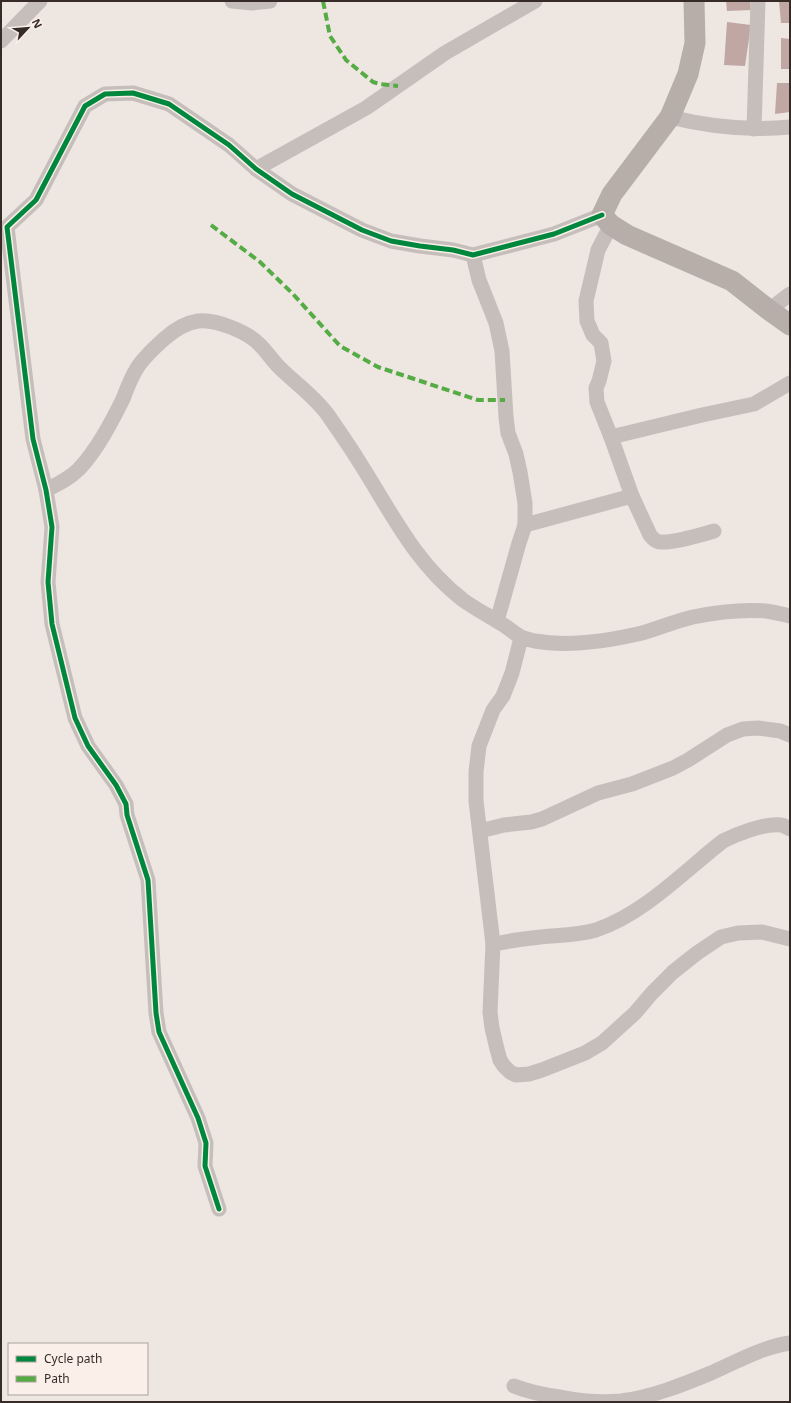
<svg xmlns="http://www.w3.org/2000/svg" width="791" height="1403" viewBox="0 0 791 1403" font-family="'Noto Sans',sans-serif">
<rect width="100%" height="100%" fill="#ede6e1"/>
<g fill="#c1a7a3">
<path d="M726,1H750L751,10L727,11Z"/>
<path d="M779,1H790V23H781Z"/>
<path d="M727,22L751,25L745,66L724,65Z"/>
<path d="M781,38L790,39V69H781Z"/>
<path d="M777,83H790V112L775,114Z"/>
</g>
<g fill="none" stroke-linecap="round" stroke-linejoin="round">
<g stroke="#c6beba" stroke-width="15">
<path d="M232,1L252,3L270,1"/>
<path d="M1,41L40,1"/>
<path d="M670,117C710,127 748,131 790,127"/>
<path d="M754,129L758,1"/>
<path d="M256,169L366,108L445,53L535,1"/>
<path d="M611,225L598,250L586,301L587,321L593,335L601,343L604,361L599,381L596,388L597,402L611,437L632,496L650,535C653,539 656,542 661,542C674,543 700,535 714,531"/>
<path d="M473,255L479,280L496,323L502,351L506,417L508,433L516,454L520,472L525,503V525L519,543L497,621"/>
<path d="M769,310L790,294"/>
<path d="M611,437L702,415L754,404L790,383"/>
<path d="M46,490C58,484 69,479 79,469C97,450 111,423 123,399C127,388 131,378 137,368C144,357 154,348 164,339C173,331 185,323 198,321C216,319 248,332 260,345C267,352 272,360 279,367C296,384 314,396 328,415C338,430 349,445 358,460C391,511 413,561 463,600C477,610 491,617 505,626C510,629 515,634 521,637C525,639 530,640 535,641C569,647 608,641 642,633C659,628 676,621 693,617C717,612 742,609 766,611C774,612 782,614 790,616"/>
<path d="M525,525L632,496"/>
<path d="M521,638L512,673L503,696L493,710L479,746L476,772V801L493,944L490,1012L492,1028L497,1049L500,1060L504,1066L510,1072L516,1075L529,1074L542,1070L585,1053L602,1043L635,1013L652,993L673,972L697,953L721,937L738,933L762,932L790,939"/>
<path d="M480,831L504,825L531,822L542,819L598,793L632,784L673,768L688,760L727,735L743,729L758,728L780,731L790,735"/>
<path d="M493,944C506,942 519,939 532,938C553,935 575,936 596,930C645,913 682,873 723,841C737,834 764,823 781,825C784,825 787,828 790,829"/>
<path d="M219,1209L205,1166L206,1143L198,1118L159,1032L156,1013L148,880L127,815L126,804L116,785L88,746L75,718L52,624L48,582L52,527L46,490L33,439L7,227L36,200L85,106L105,94L133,93L169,104L229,145L256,169L292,194L362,230L391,241L420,246L453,250L473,255L554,234L602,215"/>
<path d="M514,1386C529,1392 544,1395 560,1397C580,1401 601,1403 621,1401C652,1397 682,1385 711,1373C736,1362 762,1347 790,1343"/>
</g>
<path stroke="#b7aeaa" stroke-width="21" d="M694,1L695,43L688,74L670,117L612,194L602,215L611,225L627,235L732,281L769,310L790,325"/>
<g stroke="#55ab44" stroke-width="4" stroke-dasharray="8 4" stroke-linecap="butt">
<path d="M323,1L330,36L346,60L373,82L379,84L398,86"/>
<path d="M211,225L260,262L293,294L340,346L378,367L478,400H505"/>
</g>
<g stroke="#faefe9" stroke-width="8">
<path id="cycleway" d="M219,1209L205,1166L206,1143L198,1118L159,1032L156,1013L148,880L127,815L126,804L116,785L88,746L75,718L52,624L48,582L52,527L46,490L33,439L7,227L36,200L85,106L105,94L133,93L169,104L229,145L256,169L292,194L362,230L391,241L420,246L453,250L473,255L554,234L602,215"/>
</g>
<use href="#cycleway" stroke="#00873e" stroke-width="5"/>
</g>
<rect width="791" height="1403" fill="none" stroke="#372b28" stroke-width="4"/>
<rect x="8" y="1343" width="140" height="52" fill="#faefe9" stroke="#aca19c"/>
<rect x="16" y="1356" width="20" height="6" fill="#00873e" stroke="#aca19c"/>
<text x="44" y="1363" font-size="12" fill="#372b28">Cycle path</text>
<rect x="16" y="1376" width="20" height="6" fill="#55ab44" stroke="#aca19c"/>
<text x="44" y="1383" font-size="12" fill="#372b28">Path</text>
<g transform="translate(28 28) rotate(64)" stroke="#faefe9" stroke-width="3" paint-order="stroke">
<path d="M0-3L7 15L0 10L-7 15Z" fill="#372b28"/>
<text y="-6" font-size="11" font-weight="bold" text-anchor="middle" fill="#372b28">N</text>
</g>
</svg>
